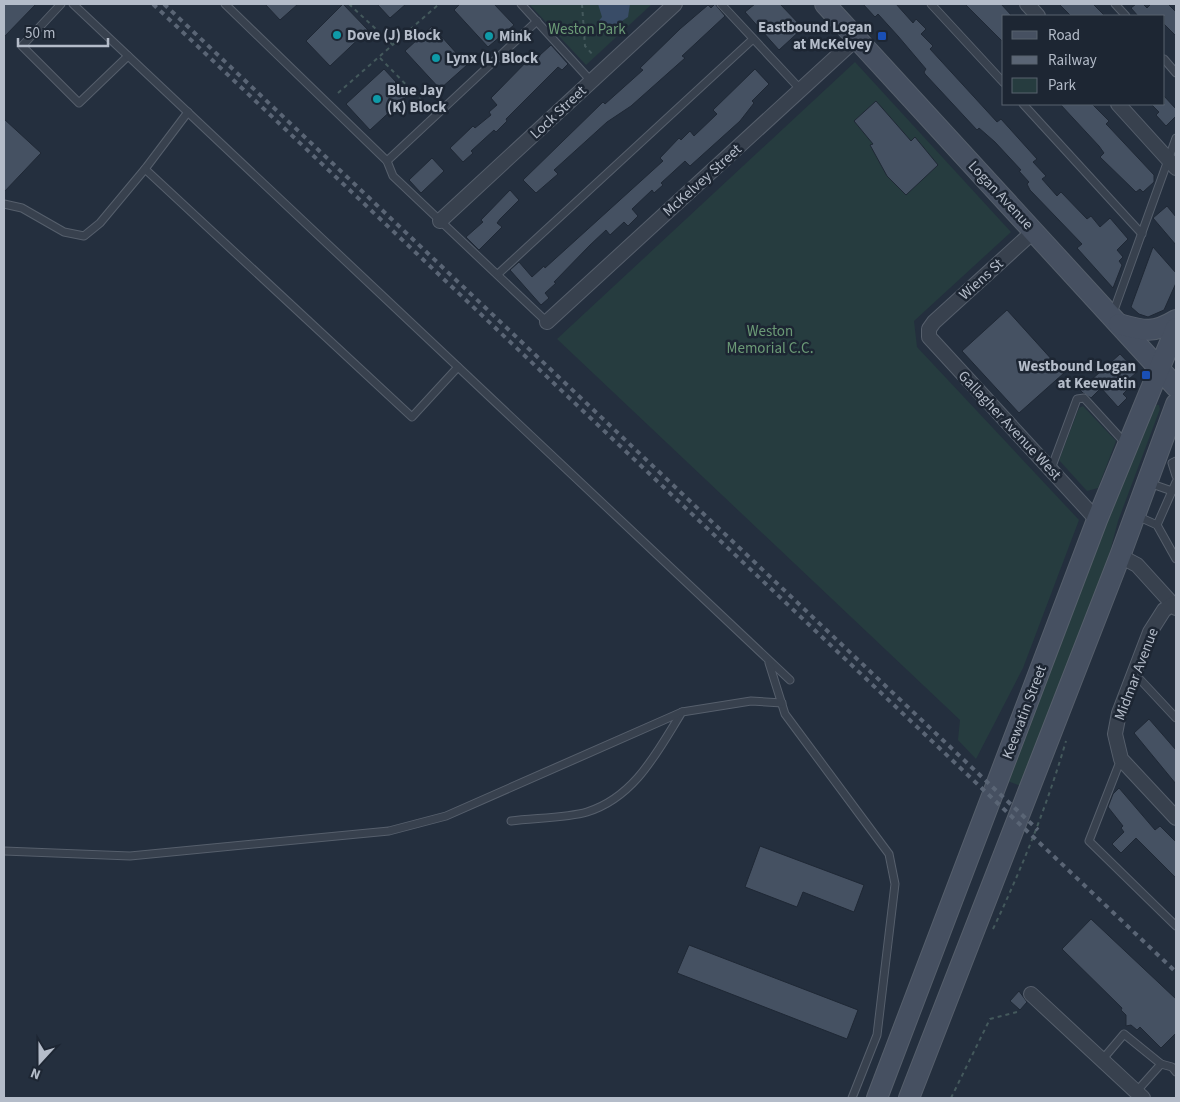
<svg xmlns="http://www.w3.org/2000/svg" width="1180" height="1102" viewBox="0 0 1180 1102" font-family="'Source Sans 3',sans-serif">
<rect width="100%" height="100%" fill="#242f3e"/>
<g fill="#263c3f">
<path d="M529,4H652L586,65Z"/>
<path d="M855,62L1011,232L914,321L917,347L1079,520L1023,668L976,759L958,740L960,720L557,339Z"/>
<path d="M1155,405H1159L1160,409L1118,521L1108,559L1021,786L1005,780L1152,408Z"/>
<path d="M1083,406L1116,441L1098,488L1087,491L1059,460L1079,408Z"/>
</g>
<path fill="#394c67" d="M598,4H630L628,17L616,25L612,31L606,33L600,30L597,23L602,17Z"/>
<g fill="#455162" stroke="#1f2835">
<path d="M4,4H36L4,37Z"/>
<path d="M265,4H298L280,20Z"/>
<path d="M343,4L368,30L330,66L306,41Z"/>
<path d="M377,4H406L390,18Z"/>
<path d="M460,4H494L514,25L488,47L454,10Z"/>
<path d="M715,4L725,16L682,56L685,58L631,106L607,122L554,170L558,174L536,193L523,180L603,102L605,104L643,70L640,68L680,29L708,5L711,8Z"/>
<path d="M755,4H780L803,28L779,50L745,12Z"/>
<path d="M863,4H896L913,23L916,19L926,29L921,34L933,46L930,49L997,122L1001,119L1037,159L1033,162L1046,176L1042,179L1057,196L1061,192L1087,219L1091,216L1100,227L1110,218L1128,239L1117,250L1123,257L1119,261L1122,265L1113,288L1077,248L1082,244L1030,190L1027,184L1029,182L1019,171L1021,170L995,142L979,128L977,130L925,74L924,72L926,69L898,36L878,14L875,17Z"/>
<path d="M965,4H1001L1012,16H1004V43Z"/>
<path d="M1059,4H1093L1105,16H1071Z"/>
<path d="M1136,4H1143L1147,8L1151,4H1168L1176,12V36L1164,24V16H1138L1131,8Z"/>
<path d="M432,26L467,65L440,89L405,51Z"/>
<path d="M551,45L568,64L562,70L558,67L506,119L507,121L496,132L494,130L471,151L473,153L463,162L450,148L473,126L475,128L491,115L489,112L497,105L491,98L536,52L540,55Z"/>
<path d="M384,69L408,95L370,130L346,104Z"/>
<path d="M755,69L769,84L752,101L754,103L740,121L690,166L685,161L661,183L663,185L654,193L652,190L632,209L638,216L628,226L624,222L610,235L606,230L590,245L554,282L556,283L545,293L549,298L541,305L510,270L519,262L532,277L544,266L545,268L663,161L660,158L679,138L681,140L690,131L694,136L717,114L713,110Z"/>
<path d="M1164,96L1176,109V116L1166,126L1156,115L1159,112L1151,104H1164Z"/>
<path d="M876,101L911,141L915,137L938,165L906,195L887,176L870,145L873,144L854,121Z"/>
<path d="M1060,104H1092L1109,121L1106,124L1109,127L1154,175V182L1143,192L1140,189L1136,192L1100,157L1104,153L1099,146Z"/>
<path d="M4,119L41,153L4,192Z"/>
<path d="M432,158L444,171L421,193L409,180Z"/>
<path d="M510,190L519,200L500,219L497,223L502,227L479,250L466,237L483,222L481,220Z"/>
<path d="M1167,206L1176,217V245L1153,218Z"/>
<path d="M1153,247L1176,273V283L1164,310L1148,317L1139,314L1131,307Z"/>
<path d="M1007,310L1064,373L1019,413L962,351Z"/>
<path d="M1120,354L1137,372L1128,380L1132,385L1123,394L1127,398L1118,407L1101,388L1091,398L1083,393L1080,390Z"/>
<path d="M1149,719L1176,750V784L1134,733Z"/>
<path d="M1119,788L1155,830L1160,826L1176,842V878L1136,838L1121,853L1112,844L1124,832L1121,828L1123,826L1108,807L1113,794Z"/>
<path d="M760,846L864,885L854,912L803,892L797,907L745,887Z"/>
<path d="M1091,919L1176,999V1033L1161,1048L1140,1027L1137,1030L1131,1025L1126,1026V1015L1121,1010L1122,1008L1062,949Z"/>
<path d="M689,945L858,1010L847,1039L677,973Z"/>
<path d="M1019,991L1027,1002L1020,1010L1010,1001Z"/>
</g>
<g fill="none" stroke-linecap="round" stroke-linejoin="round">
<g stroke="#565f6c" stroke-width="9">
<g id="lane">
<path d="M61,4L22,46L79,103L128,56"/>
<path d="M73,4L790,680"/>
<path d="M225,4L387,161L393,176L547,322"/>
<path d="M521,4L591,81"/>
<path d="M721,4L801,90"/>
<path d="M931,4L1004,83"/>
<path d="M1115,4L1126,16"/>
<path d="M1164,59L1176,73"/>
<path d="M1023,104L1142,234"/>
<path d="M188,112L145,169L412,417L458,367"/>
<path d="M387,161L537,21"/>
<path d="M4,204L22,208L64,232L84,236L100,223L145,169"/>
<path d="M498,274L753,39"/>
<path d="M1113,313L1176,138"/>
<path d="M1176,461L1172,463L1176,476"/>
<path d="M1051,469L1077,399L1084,398L1126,444"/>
<path d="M1149,483L1172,491"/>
<path d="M1137,516L1157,525L1176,559"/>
<path d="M1157,525L1176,482"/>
<path d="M769,663L785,714L889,854L895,884L877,1035L852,1098"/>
<path d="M1134,673L1176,718"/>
<path d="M1121,759L1089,841L1176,926"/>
<path d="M511,821C532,818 567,818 587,812C635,797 657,752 682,712L751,701L782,703"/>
<path d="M4,851L130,856L389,831L446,816L682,712"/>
<path d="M1102,1060L1124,1034L1161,1064L1136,1092"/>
<path d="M1161,1064L1172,1067L1176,1072"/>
</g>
</g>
<g stroke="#565f6c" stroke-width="16">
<g id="street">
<path d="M1027,4L1038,16"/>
<path d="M1118,104L1176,168"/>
<path d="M440,221L675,4"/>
<path d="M1034,231L934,322L929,329V337L1097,520"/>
<path d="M547,322L857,38"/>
<path d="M1120,556L1137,565L1176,608"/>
<path d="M1173,604L1164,610L1150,632L1119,713L1115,734L1121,759L1176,818"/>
<path d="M1031,994L1143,1098"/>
</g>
</g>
<g stroke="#565f6c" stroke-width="22">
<g id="secondary">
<path d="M825,4L1176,387"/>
<path d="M1119,324C1144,331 1153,334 1176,320"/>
<path d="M877,1098L1097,520L1176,328"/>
<path d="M909,1098L1120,556L1176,404"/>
</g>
</g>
<g stroke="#44595c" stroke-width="2" stroke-dasharray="4 4" stroke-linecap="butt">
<path d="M349,4L393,45"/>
<path d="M582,4L585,46L594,56"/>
<path d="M380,58L422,101"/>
<path d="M338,93L439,4"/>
<path d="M993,929C1022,868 1047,806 1066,741"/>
<path d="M951,1098L990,1019L1017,1012"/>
</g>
<use href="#lane" stroke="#38414e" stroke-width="7"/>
<use href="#street" stroke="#38414e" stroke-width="14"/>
<use href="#secondary" stroke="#465061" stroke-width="20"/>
<g stroke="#5a6575" stroke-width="4" stroke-dasharray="5 5" stroke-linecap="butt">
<path d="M153,4L1176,972"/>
<path d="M164,4L1038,830"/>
</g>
</g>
<g fill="#0f9aa8" stroke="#1d2633" stroke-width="2">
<circle cx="337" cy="35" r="5"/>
<circle cx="489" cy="36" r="5"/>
<circle cx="436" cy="58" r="5"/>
<circle cx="377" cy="99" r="5"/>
</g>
<g fill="#1a4fb4" stroke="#1d2633" stroke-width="2">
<rect x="877" y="31" width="10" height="10" rx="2.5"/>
<rect x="1141" y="370" width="10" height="10" rx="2.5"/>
</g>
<g text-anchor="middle" stroke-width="5" stroke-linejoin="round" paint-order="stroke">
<g font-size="15" font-weight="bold" fill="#b4bcc9" stroke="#1d2633" text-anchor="start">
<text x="872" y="32" text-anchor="end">Eastbound Logan<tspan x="872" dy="17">at McKelvey</tspan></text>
<text x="347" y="40">Dove (J) Block</text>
<text x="499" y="41">Mink</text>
<text x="446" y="63">Lynx (L) Block</text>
<text x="387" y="95">Blue Jay<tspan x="387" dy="17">(K) Block</tspan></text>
<text x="1136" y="371" text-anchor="end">Westbound Logan<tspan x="1136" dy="17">at Keewatin</tspan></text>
</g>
<g font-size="15" fill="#6b9a76" stroke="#1d2633">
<text x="587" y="34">Weston Park</text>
<text x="770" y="336">Weston<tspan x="770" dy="17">Memorial C.C.</tspan></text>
</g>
<g font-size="15" fill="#b4bcc9" stroke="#1d2633">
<text transform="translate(558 112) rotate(-43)" y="5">Lock Street</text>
<text transform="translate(702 180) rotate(-42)" y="5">McKelvey Street</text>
<text transform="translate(1001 195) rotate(47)" y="5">Logan Avenue</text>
<text transform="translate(981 279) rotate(-42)" y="5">Wiens St</text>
<text transform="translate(1010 425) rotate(47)" y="5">Gallagher Avenue West</text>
<text transform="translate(1136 674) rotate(-69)" y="5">Midmar Avenue</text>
<text transform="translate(1024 712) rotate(-69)" y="5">Keewatin Street</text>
</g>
</g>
<rect width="1180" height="1102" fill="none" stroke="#b4bcc9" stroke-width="10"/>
<rect x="1002" y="15" width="162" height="90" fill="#1d2633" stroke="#59626f"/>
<rect x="1012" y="31" width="25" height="8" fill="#465061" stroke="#59626f"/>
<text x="1048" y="40" font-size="15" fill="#b4bcc9">Road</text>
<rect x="1012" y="56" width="25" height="8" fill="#5a6575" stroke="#59626f"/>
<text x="1048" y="65" font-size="15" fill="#b4bcc9">Railway</text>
<rect x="1012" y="78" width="25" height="15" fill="#263c3f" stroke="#59626f"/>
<text x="1048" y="90" font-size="15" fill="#b4bcc9">Park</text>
<g transform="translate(40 1062) rotate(201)" stroke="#1d2633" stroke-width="4" paint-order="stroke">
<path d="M0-4L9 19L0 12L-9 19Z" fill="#b4bcc9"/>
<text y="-8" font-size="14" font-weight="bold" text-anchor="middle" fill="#b4bcc9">N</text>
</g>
<path d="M18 38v8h90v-8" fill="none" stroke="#b4bcc9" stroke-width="2.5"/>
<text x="25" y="38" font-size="15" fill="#b4bcc9" stroke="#1d2633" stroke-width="4" paint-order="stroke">50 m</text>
</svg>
